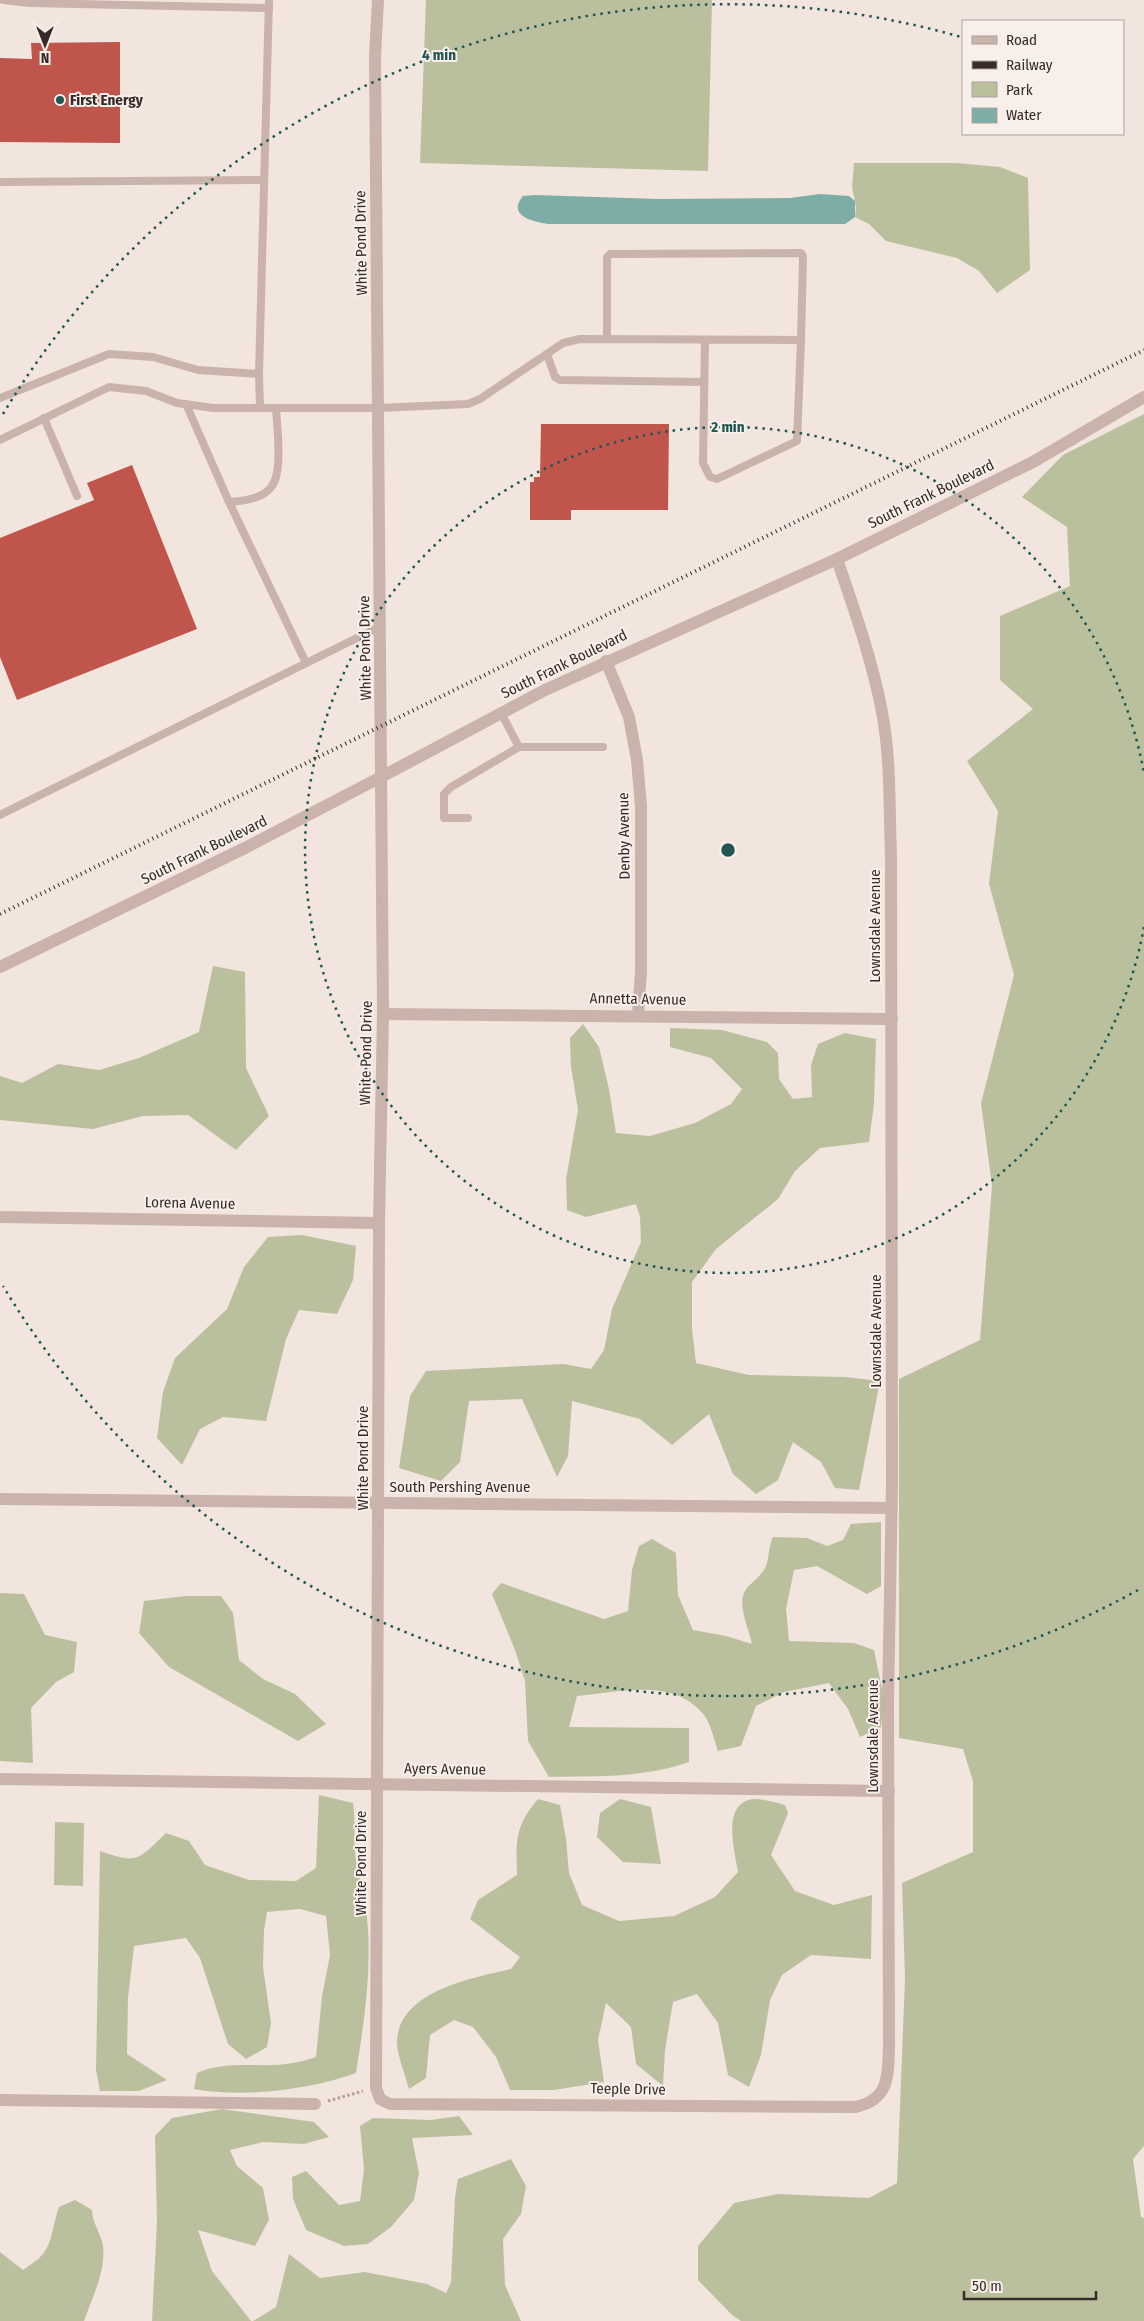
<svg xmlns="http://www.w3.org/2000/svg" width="1144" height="2321" viewBox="0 0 1144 2321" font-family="'Fira Sans Condensed',sans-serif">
<rect width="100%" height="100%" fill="#f1e5de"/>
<g fill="#bac09e">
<path d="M426,0H712L708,171L420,163Z"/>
<path d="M854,163H957L1000,167L1028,178L1030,270L997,293L979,271L957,258L886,241L869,224L855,217L856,207L852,187Z"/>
<path d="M1144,414V2146L1133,2159L1141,2217L1144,2218V2321H741L732,2315L698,2280V2246L734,2203L778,2194L869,2198L897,2183L905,1978L902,1883L973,1852V1781L963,1749L899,1738V1379L980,1340L992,1186L981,1103L1014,975L989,884L998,811L967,761L1033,709L1000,680V616L1070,586L1067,527L1022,497L1063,455Z"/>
<path d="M213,966L245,972L246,1068L269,1116L236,1150L188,1115L143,1116L93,1129L0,1120V1076L22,1083L58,1064L99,1070L139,1058L199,1032Z"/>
<path d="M583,1024L599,1047L609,1089L616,1133L650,1136L695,1123L731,1104L742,1089L711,1058L670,1047V1028L722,1030L767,1042L778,1053L779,1079L793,1099L812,1097L811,1065L818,1044L845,1033L876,1039L874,1104L869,1142L820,1148L795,1171L778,1199L716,1249L692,1282V1329L696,1363L749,1375L845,1377L880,1381L859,1490L835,1488L821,1462L793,1442L778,1480L756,1494L733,1474L709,1414L672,1445L640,1419L572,1401L568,1456L557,1477L522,1399L469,1401L460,1462L441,1481L399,1468L410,1396L426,1371L563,1364L591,1369L604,1350L612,1309L641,1242L640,1217L636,1204L586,1217L567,1210L566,1179L578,1110L571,1067L570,1038Z"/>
<path d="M302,1235L356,1246L353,1280L337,1314L299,1310L286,1339L266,1421L223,1417L200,1429L182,1465L157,1438L163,1392L175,1358L227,1309L244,1267L268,1237Z"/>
<path d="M881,1522V1586L867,1594L817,1566L794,1570L786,1609L789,1641L854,1643L874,1650L884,1699L881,1727L860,1737L848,1709L829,1683L784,1692L756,1706L741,1746L718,1751C714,1740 711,1724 704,1715C674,1677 619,1692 577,1696L569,1727L689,1728V1762C644,1778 596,1776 549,1777L528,1741L525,1681L515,1650L492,1594L501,1583L604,1619L628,1611L632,1570L639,1546L652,1539L676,1553L678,1595L693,1630L726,1636L752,1644C749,1629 735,1601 747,1588C754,1580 764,1574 767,1563C769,1554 769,1546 773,1537L807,1538L827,1546L843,1540L851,1524Z"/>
<path d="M0,1593L24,1594L45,1635L77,1642L74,1672L56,1682L31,1708L33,1763L0,1761Z"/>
<path d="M185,1596H221L233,1613L239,1660L263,1679L295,1694L326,1724L298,1741L169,1667L139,1633L144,1601Z"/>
<path d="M319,1795L353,1803C356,1822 353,1842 356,1860C358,1874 363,1888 365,1902C374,1959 365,2016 356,2073C310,2090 242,2098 194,2089L197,2073C228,2059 261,2069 293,2063C301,2062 309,2059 316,2057L322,1996L330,1955L326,1916L300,1909L267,1912L264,1930L263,1967L271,2023L267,2047L246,2059L228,2044L200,1958L186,1938L134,1946L128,1998L127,2054L167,2080L139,2091H100L96,2070L100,1851C138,1864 137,1861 166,1833L189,1841L205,1865L249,1880L296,1881L316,1868Z"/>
<path d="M538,1799L560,1805L566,1839L569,1873L582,1905L619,1921L674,1916L715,1897L738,1872C735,1852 720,1801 755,1799C764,1799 776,1803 785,1805L788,1813L771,1855L795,1891L834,1905L872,1895L871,1959L811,1955L782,1975L770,2000L761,2055L749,2087L728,2075L718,2023L697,1994L673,2002L665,2050L663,2086L636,2064L631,2027L606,2003L598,2040L604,2082L554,2090H510L496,2057L473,2027L454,2020L430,2035L426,2078L409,2089C406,2077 396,2052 397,2040C401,1990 473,1978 511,1969L520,1957L470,1919L478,1900L517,1875C516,1840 515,1826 538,1799Z"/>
<path d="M620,1799L651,1807L661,1864L623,1862L597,1837L600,1813Z"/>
<path d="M55,1822L84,1823L83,1886L54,1885Z"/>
<path d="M222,2109L314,2122L329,2137L304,2144L263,2142L230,2150L237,2166L263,2188L269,2220L255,2246L198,2230L212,2271L251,2321H152L157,2222L155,2136L172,2118Z"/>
<path d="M459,2116L473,2135L412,2138L419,2173L414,2200L391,2227L368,2244L344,2246L306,2230L293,2199L292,2177L306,2171L339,2205L360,2201L364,2169L360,2126L373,2118L431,2120Z"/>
<path d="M511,2159L526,2186L521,2214L503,2239L505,2285L521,2321H253L276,2307L289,2254L320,2278L365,2272L427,2284L446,2293L451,2282L455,2197L458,2179Z"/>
<path d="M75,2200L92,2210C92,2223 101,2233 103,2246C106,2272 92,2297 84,2321H0V2252L23,2270C29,2265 37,2261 42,2255C53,2243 53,2222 59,2207Z"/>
</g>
<path fill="#7eada7" d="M820,194L849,196L855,201V217L845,224H548C534,222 506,216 523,196L535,195L658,199L790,198Z"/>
<g fill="#c0554c">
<path d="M120,42V143L0,142V58L32,59L31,43Z"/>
<path d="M541,424H669L668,510H571V520H530V482H534V477H540Z"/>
<path d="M132,465L197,629L17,700L0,657V538L94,500L87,483Z"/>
</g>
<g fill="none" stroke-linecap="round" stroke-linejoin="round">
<path stroke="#b59d94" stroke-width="3" stroke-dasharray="2.5 2.5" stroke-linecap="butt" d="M328,2101L363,2091"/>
<g stroke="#c9b3aa" stroke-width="8">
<path d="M3,0L29,3L269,8"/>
<path d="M0,182L264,180"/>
<path d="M607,339V257L610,254L801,253L803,256L801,340"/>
<path d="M547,354L555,377L560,380L704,382"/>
<path d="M259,374L260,408"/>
<path d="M0,398L109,354L153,357L198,370L259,374L269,0"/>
<path d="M186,404L229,502C243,501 263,499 272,486C283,471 277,427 276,408"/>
<path d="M44,418L77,496"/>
<path d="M0,440L109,387L146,391L177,403L213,408H379L468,404L480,399L563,343L580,339L801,340L797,441L717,479L710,477L703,463L705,340"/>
<path d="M229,502L306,663"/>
<path d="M501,713L519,747"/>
<path d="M0,815L381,626"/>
<path d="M468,818H444V794L451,787L519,747H603"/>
</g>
<g stroke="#c9b3aa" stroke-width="12">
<path d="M837,559C854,609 872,659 882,712C891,759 889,809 891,856L892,1484L888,1703L889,2045C888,2075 890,2100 855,2107L390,2104L380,2099L376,2088L379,1223L383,1014L381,777L545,690L837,559L1033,462L1144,397"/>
<path d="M606,661L629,717L637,760L641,806V971L638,1015"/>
<path d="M383,1014L892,1019"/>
<path d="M0,1217L379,1223"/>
<path d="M0,1499L890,1508"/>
<path d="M0,1779L889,1791"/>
<path d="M0,2100L315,2104"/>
</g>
<path stroke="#c9b3aa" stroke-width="12" d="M0,967L247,847L381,777L375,56L378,0"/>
<path stroke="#372b29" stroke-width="4" stroke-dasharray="1 4" stroke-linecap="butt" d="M0,914L1144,350"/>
</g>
<g fill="none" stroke="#205651" stroke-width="2.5" stroke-dasharray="2.5 5">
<path d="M1144 927A423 423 0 1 1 1144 773"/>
<path d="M1138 1590A846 846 0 0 1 3 1286M3 414A846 846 0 0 1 961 37"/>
</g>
<circle fill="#205651" stroke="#f9efea" stroke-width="2" cx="60" cy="100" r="5"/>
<g text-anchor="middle" stroke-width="4" stroke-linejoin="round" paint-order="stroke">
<g font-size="15" font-weight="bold" fill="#372b29" stroke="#f9efea" text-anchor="start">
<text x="70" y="105">First Energy</text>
</g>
<g font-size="15" fill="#372b29" stroke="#f9efea">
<text transform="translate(361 243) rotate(-91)" y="5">White Pond Drive</text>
<text transform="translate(931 494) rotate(-26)" y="5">South Frank Boulevard</text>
<text transform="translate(365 648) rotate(-91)" y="5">White Pond Drive</text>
<text transform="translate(564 664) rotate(-26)" y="5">South Frank Boulevard</text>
<text transform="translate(624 836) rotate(-91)" y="5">Denby Avenue</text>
<text transform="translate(204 850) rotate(-26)" y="5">South Frank Boulevard</text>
<text transform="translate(875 926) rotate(-90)" y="5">Lownsdale Avenue</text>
<text transform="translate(638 999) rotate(1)" y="5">Annetta Avenue</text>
<text transform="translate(366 1053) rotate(-89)" y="5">White Pond Drive</text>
<text transform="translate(190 1203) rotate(1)" y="5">Lorena Avenue</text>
<text transform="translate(876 1331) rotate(-90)" y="5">Lownsdale Avenue</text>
<text transform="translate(363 1458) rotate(-90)" y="5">White Pond Drive</text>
<text x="460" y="1492">South Pershing Avenue</text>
<text transform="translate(873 1736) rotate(-90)" y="5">Lownsdale Avenue</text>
<text transform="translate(445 1769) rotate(1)" y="5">Ayers Avenue</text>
<text transform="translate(361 1863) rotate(-90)" y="5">White Pond Drive</text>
<text transform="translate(628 2089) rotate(1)" y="5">Teeple Drive</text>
</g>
</g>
<circle cx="728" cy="850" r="8" fill="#205651" stroke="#f9efea" stroke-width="2.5"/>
<g font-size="15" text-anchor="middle" font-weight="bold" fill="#205651" stroke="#f9efea" stroke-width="4" stroke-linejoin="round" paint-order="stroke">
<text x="439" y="60">4 min</text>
<text x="728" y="432">2 min</text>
</g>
<rect x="962" y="20" width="162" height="115" fill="#f9efea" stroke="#aba19d"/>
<rect x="972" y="36" width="25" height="8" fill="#c9b3aa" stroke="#aba19d"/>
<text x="1006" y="45" font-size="15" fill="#372b29">Road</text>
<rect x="972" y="61" width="25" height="8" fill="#372b29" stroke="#aba19d"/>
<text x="1006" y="70" font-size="15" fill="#372b29">Railway</text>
<rect x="972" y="82" width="25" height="15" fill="#bac09e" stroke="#aba19d"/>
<text x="1006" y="95" font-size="15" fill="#372b29">Park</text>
<rect x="972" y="108" width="25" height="15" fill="#7eada7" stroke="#aba19d"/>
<text x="1006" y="120" font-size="15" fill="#372b29">Water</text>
<g transform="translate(45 45) rotate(180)" stroke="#f9efea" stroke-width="4" paint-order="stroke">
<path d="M0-4L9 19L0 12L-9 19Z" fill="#372b29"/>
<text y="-8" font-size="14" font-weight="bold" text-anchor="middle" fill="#372b29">N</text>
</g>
<path d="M964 2291v8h132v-8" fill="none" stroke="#372b29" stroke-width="2.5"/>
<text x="972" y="2291" font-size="15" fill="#372b29" stroke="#f9efea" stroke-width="4" paint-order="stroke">50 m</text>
</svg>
